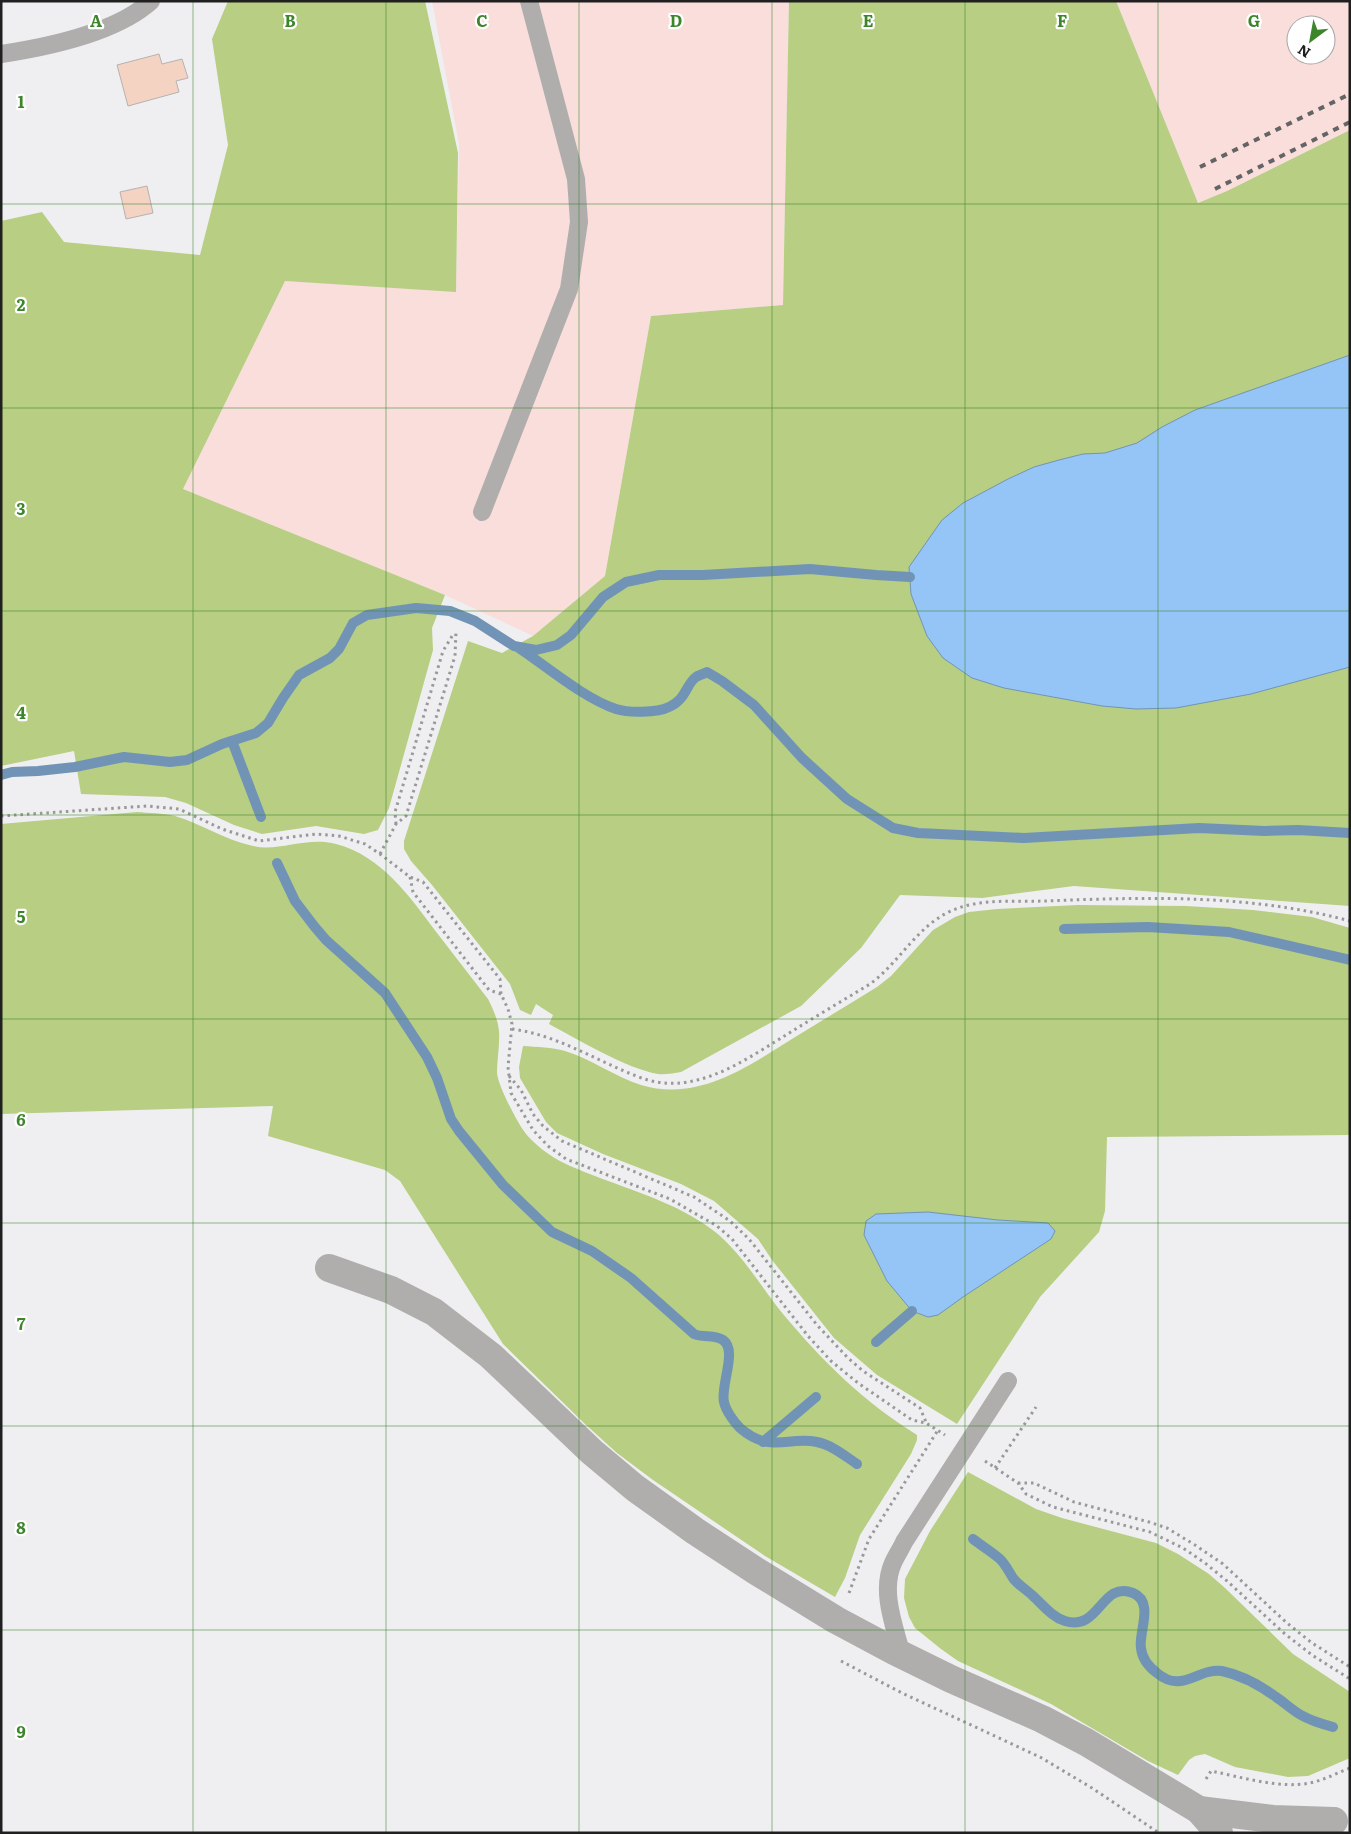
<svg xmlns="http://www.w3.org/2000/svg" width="1351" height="1834" viewBox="0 0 1351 1834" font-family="Literata,serif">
<rect width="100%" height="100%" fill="#efeff1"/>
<g fill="#f9dedb" fill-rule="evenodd">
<path d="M432,1H789L783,305L651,316L605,576L533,636L445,595L183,489L285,281L456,291L459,144Z"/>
<path d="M1116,1H1350V130L1227,191L1198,203ZM1296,25H1326V55H1296Z"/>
</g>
<g fill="#b7ce83">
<path d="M228,1H425L458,153L456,292L285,281L183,489L445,595L432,628L433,650L389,808L378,830L364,834L316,826L262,834L234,825L186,803L165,797L81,794L74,751L1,766V221L42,212L64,242L200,255L228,145L212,39Z"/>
<path d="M789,1H1116L1198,203L1227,191L1350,130V906L1074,886L982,898L900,895L861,948L801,1006L681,1072C674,1073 665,1075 658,1074C625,1068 579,1040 549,1024L553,1015L536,1004L531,1015L520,1010L510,984L432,885L411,861L404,849V841L468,641L502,653L533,636L605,576L651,316L783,305Z"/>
<path d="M137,812C149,813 162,813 175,816C202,824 225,840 253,846C279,852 307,836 336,844C382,856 410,897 437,933C454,955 471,977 488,999C493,1009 498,1020 499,1031C500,1045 497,1059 497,1073C498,1086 518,1124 526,1134C548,1159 570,1166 600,1178C640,1193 686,1207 719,1235C744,1257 762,1288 783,1314C824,1363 863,1401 917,1435V1440L911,1454L860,1535L845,1578L835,1597L765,1556L653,1480L617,1453L585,1424L503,1344L400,1181L385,1170L268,1136L273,1106L1,1114V824Z"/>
<path d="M1078,905L1186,906L1253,910L1312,917L1350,928V1135L1107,1137L1105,1211L1099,1232L1040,1297L957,1424L877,1375L834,1338L772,1260L758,1239L714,1201L681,1184L603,1154L557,1133L546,1122L520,1078L519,1067L523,1046C537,1047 552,1047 565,1051C590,1058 615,1077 641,1085C698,1102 747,1067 792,1039C820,1022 849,1004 877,987L891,976L933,930L955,917L969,912L997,909Z"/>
<path d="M968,1472L1036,1509L1062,1518L1156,1543L1178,1554L1209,1574L1225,1588L1293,1654L1350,1692V1758L1308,1776L1288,1777L1235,1767L1205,1754L1195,1756L1189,1760L1178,1775L1148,1761L1051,1704L958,1661L941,1649L915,1628L909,1617L904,1598L905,1579L930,1531Z"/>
</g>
<g fill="#94c5f6" stroke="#7194b6">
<path d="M1350,355V667L1251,694L1176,708L1136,709L1102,706L1004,688L972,678L943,658L927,636L911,594L909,567L942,520L963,503L1008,479L1034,467L1059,460L1083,454L1105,453L1137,443L1162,427L1195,410Z"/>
<path d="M928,1212L998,1220L1048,1223L1055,1231L1051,1239L963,1297L938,1315L928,1317L912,1311L887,1281L864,1235L866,1221L876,1214Z"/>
</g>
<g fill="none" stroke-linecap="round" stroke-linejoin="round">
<g stroke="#7194b6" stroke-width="10">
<path d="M519,648C546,666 585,699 616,709C628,713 657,713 669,707C686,700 686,684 696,677C699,675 704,674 707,672L722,681L754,705L802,758L847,799L893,828L918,833L1024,838L1199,828L1264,831L1298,830L1350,833"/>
<path d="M232,741L261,817"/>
<path d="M1,775L12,772L38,771L75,767L124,757L170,762L187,760L222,744L256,733L268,723L283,698L299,675L330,658L339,649L353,623L367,615L416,608L450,611L475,621L514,646L536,650L557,645L571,635L603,597L626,582L659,575H703L810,569L876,575L910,577"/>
<path d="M277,863L295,901L314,926L326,940L385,993L427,1057L437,1078L451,1119L459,1131L503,1185L552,1232L592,1251L631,1278L694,1334C703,1338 715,1334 723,1340C738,1350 720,1386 724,1402C726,1411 734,1422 740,1428C770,1454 787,1436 817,1442C832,1445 845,1456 857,1464"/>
<path d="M1064,929L1148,927L1229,932L1350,960"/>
<path d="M876,1342L912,1311"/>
<path d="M763,1442L816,1397"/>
<path d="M973,1539C982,1546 992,1552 1000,1559C1006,1565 1009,1572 1013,1578C1018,1585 1027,1590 1033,1596C1043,1605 1052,1617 1065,1621C1100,1632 1101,1580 1133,1593C1155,1602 1138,1633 1141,1648C1142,1659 1149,1667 1157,1673C1182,1694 1197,1668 1222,1671C1241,1675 1261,1686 1276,1697C1285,1703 1292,1710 1301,1715C1311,1721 1322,1724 1333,1727"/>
</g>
</g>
<g fill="#f4d3c2" stroke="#b4b2b1">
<path d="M159,54L162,64L182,59L188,78L176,81L179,92L128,106L117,65Z"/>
<path d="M147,186L153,213L126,219L120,192Z"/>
</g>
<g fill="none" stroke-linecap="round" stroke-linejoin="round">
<g stroke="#99999b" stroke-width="3" stroke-dasharray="2.5 4" stroke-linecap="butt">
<path d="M1,816L147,806L179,809L222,829L259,841L316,834L339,836L365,844L380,854L410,877L423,882L500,979L501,994L508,1009L512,1024L508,1067L511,1093L533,1130L548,1146L566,1159L670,1199L717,1226L732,1239L808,1336L831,1361L858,1383L912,1420L926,1423L945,1435"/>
<path d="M396,824L395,812L443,651L454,633"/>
<path d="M380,854L396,824L406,816L455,656L456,631"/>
<path d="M410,877L413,892L489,990L501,994"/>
<path d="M512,1029C558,1035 596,1061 639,1077C692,1098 742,1062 786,1035C813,1018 842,1001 870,984C899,963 917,926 951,911C979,898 1015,902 1045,901C1147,897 1251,894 1350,921"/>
<path d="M509,1076L521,1090L533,1114L543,1126L562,1141L694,1197L730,1221L749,1239L817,1325L848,1358L863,1371L920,1408L926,1422"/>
<path d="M985,1461L1018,1483L1026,1494L1053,1507L1150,1532L1183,1548L1205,1563L1227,1581L1285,1634L1312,1655L1350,1679"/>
<path d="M995,1468L1036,1407"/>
<path d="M1018,1483H1034L1074,1502L1149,1522L1167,1528L1195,1545L1223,1564L1287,1623L1312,1643L1350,1667"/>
<path d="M849,1593L869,1539L938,1430"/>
<path d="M841,1661L902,1693L1040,1757L1092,1788L1159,1833"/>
<path d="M1206,1779L1211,1771C1241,1777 1280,1789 1310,1783C1324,1780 1337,1773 1350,1768"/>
</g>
<g stroke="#afaead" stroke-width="18">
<path d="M1,54C47,47 116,33 151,1"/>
<path d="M482,512L569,289L579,222L576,179L529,1"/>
<path d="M902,1656C895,1627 880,1592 893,1563C896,1556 901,1549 904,1542L1008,1381"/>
</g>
<g stroke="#afaead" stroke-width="28">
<path d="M329,1268L391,1290L434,1312L491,1356L592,1452L635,1488L695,1531L756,1571L836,1620L894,1651L951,1679L1042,1719L1086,1742L1199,1810L1219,1833"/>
<path d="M1199,1810L1273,1819L1334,1821"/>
</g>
<g stroke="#646466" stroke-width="4" stroke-dasharray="6 6" stroke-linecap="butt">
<path d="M1200,167L1350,94"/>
<path d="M1215,189L1350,122"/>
</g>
</g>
<path fill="none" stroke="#3d852b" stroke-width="1" stroke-opacity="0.55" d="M193,1V1833M386,1V1833M579,1V1833M772,1V1833M965,1V1833M1158,1V1833M1,204H1350M1,408H1350M1,611H1350M1,815H1350M1,1019H1350M1,1223H1350M1,1426H1350M1,1630H1350"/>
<g font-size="16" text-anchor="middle" font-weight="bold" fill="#3d852b" stroke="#fff" stroke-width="4.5" stroke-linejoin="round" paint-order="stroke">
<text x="96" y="27">A</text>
<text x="290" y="27">B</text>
<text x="482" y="27">C</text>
<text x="676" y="27">D</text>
<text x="868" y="27">E</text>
<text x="1062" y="27">F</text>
<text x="1254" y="27">G</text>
<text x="21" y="108">1</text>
<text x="21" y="311">2</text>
<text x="21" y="515">3</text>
<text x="21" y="719">4</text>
<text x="21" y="923">5</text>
<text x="21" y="1126">6</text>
<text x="21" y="1330">7</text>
<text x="21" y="1534">8</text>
<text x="21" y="1738">9</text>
</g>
<rect width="1351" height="1834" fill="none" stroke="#202021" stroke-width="5"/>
<g transform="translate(1311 40) rotate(212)"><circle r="24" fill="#ffffff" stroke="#a6a6a6"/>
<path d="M0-4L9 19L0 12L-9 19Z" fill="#3d852b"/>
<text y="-8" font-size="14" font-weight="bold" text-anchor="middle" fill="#202021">N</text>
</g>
</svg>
